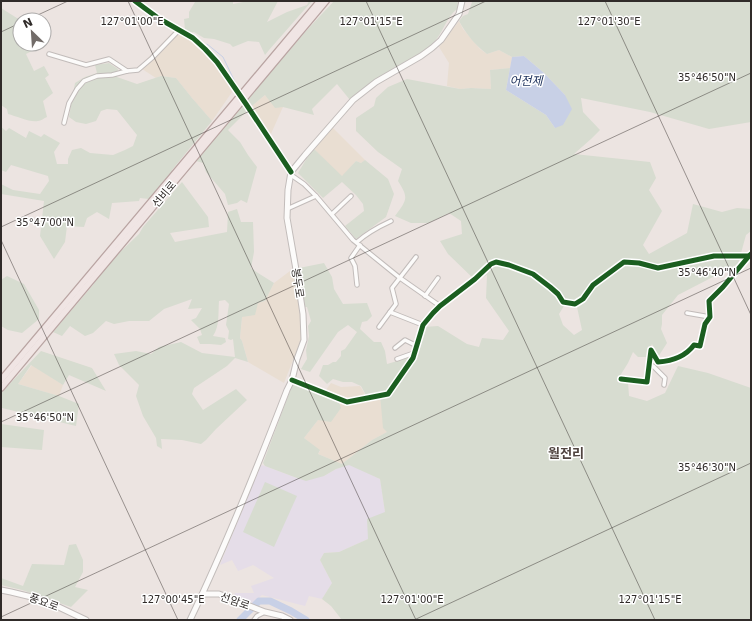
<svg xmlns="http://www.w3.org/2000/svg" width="752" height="621" viewBox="0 0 752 621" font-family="'DejaVu Sans','Noto Sans KR',sans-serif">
<rect width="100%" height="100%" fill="#ece4e1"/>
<g fill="#e9ded2">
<path d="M459,21L463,29L480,49L487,54L499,50L512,57L510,68L490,70L491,89L471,88L460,89L447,86L449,63L439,47Z"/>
<path d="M175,30L196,44L222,73L232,92L212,121L192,98L176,78L161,76L156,78L139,67Z"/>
<path d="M265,95L283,107L270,136L252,106Z"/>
<path d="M333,128L365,160L361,163L356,161L342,177L313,148Z"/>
<path d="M294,268L301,314V340L284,383L248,362L242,341L240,338L242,317L258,303L265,301L274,283Z"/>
<path d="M32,365L63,385L59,396L18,384Z"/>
<path d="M331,383L341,387L360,386L368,399L380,398L387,432L372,440L342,464L318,454L320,451L304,438L318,420L338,400L323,394Z"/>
</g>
<path fill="#e5dde8" d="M349,464L380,479L385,512L368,539L339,552L324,553L320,560L332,583L322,599L309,596L305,606L262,595L253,603L234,596L235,593H254L251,586L274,578L253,565L238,571L232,560L220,565L261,465L265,466L297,478L324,476L336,469Z"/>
<g fill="#d7dcd0" fill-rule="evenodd">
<path d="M213,1H233V4L248,1H278L267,22L287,12L307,5L309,1H312L269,50L265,55L259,42L248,41L233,47L230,44L214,39L204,38L194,32L190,33L185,30L184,19L189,18V12L195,2Z"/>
<path d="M334,1H458L457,9C446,17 443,34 432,44C419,56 402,62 388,72C375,80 363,91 350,100L337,84L312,109L314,115L283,107L275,108L265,95L252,106L247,99L307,30Z"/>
<path d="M478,1H751V122L709,129L650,112L581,98L583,112L600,130L591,139L574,154L650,162L656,178L649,190L662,211L643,245L649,254L687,233L693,204L722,212L737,208L751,209V231L746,235L738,264L678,295L662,315V324L661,329L667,343L658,357L652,344L646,357H638L633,352L628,363L618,379L628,382L629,396L647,401L665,393L678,366L708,373L751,388V620H342L331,606L322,599L332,583L320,560L324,553L339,552L368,539L367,519L385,512L380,479L349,465L336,469L324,476L306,481L297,478L265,466L263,463L293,383L338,400L341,408L331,422L318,420L304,438L320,450L318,454L342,464L372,440L387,432L383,428L381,405L380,398L368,399L361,386L352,382H343L333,379L327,384L319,376L323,365H328L333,362H336L341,356V351L345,349L357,332L348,325L338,332L310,372L301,369L307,359L306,350L309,336L308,326L311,321L307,307H305L299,268L324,263L332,277L334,289L343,304L367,303L372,316L367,321L362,322L360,329L374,342H381L385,351L387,364L411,357L417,350L424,327L438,326L467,344L479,347L482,338L503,340L509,331L486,298L487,275L476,281L448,254L440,241L462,234L461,221L449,213L428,223H411L395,216C407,200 409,198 398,181L402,169L378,152L356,131V118L374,106L376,98L388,87L407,79L460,89L471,88L491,89L490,70L510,68L506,90L546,115L555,128L565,95L544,73L524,56L512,57L499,50L487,54C476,46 466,34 459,21L463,16L468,14L472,2ZM564,306L577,307L582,330L574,335L563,325L559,314Z"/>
<path d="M1,8L20,20V44H34L32,51L26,54L34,71L44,66L49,75L45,78L53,93L43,101L47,117C44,118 41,121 38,121C31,123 16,116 8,114L7,109L1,105Z"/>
<path d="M109,63L118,69L117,77L137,84L161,76L176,78L192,98L212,121L172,170L173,172L149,199L140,198L139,201L112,203L109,219L97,212L87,218L84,227L67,226L65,242L54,259L40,236L44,201L1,194V184L13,190L40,194L49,181L48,176L11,165L6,172L1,170V127L6,131L9,128L26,138L29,131L41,137L44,134L60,143L54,152L57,164H68V159L72,150L81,148L90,153L113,155L125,150L133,146L137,135L117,110L107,109L101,111L96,121L86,124L76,122L69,117L75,83L85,77L97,73L95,65Z"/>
<path d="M243,104L247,111L228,130L240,142L248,155L257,167L247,203L241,200L237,203L228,205L225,194L206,172L203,163L196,161Z"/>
<path d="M313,148L342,176L356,161L361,163L365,160L388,179L394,194L386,217L356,239L345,226L364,211L363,204L356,195L342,182L323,198L298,173Z"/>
<path d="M182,182L208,217L209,227L170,233L175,242L227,232L228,212L237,209L241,222H253L254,252L251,268L258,273L274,283L265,301L258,303L255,315L242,317L240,338L242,341L248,362L235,358L227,366L194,388L192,394L203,410L236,389L247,400L216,429L206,440L201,444L182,440L161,439L162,449L157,446L156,438L143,416L136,396L139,385L119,365L114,354L136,351L151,354L159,347L181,342L202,353L235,357L233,339L231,340L228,339L229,331L226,325L229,304L225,300L219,301C218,312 220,326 213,336L225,338L226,342L221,345L210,344H200L197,337L202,335L200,329L191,320L196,318L202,308L188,309L192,299L164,309L149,321H129L114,324L106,321L93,333L85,336L70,326L62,336L53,332L93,285L99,276L116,256L139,234L143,227Z"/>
<path d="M7,276L24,284L39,310V319L22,333L8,330L1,326V280Z"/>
<path d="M41,351L92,368L106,391L69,375L63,385L31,365L18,384L59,396L79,404L76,426L2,408L1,409V393Z"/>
<path d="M1,424L44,430L42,450L1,447Z"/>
<path d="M265,482L297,496L274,547L243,532Z"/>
<path d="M76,544L83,560V572L75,587L88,590L71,607L22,590L1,585V578L23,586L32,564L64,565L69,545Z"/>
</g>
<path fill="#c8d0e6" d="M524,56L544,73L565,95L572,109L563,125L555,128L546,115L506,90L512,57Z"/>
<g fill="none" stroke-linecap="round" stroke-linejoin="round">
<g stroke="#c8d0e6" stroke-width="1">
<path d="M141,1V2"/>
<path d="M142,10L156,22L172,29"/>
<path d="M207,44L223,57L235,82"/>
</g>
<path stroke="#c8d0e6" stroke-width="7" d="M240,620L259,601H270L291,611L306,620"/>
<g stroke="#c2bcba" stroke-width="5.5">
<g id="street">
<path d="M49,54L86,65L109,59L127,71"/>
<path d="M64,123L69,103L77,89L84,81L97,76L112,75L127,71L138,70L152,58L179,30"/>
<path d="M291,175L304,184L316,196L353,240L400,278L440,306"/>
<path d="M287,209L316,196"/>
<path d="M332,214L351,196"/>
<path d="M357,242C367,233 378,227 391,221"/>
<path d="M357,285L355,266L351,258L360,245"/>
<path d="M425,296L438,278"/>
<path d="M390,312L396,304L392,288L416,257"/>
<path d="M687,313L710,317"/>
<path d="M379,327L390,312L423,325"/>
<path d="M395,348L405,340L417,346"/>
<path d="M397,359L414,353"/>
<path d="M649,366H653L665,378L664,385"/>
<path d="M621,379L647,382L651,350L658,362C673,361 685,357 694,345L700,346L705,324L710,317L709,301L723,287L749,256"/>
<path d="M292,380L347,402L388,394L413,358L423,325L433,313L440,306L475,279L491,264L496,262L509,265L533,274L550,287L558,294L563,302L575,304L583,299L593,285L624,262L639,263L658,268L714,256H749L751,254"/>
<path d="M254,620L257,616L265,612"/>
</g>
</g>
<g stroke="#c2bcba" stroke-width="7">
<g id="secondary">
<path d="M135,1L158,18L193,38L205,49L217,62L238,92"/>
<path d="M246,104L291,172"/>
<path d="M1,590L11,592L44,600L86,620"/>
<path d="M203,594H219L265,612L282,616L290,620"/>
<path d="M190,620C226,545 257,468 287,390L292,380L297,359L304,340L303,314L298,281L287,218L288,190L291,172L305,155L353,100L376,82L421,56L432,48L441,40L459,14L462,1"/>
</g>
</g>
<g stroke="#b9a4a2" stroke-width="8">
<g id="primary">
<path d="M1,380L320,1"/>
<path d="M1,388L326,1"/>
</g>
</g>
<use href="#street" stroke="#fcfbfa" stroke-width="3.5"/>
<use href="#secondary" stroke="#fcfbfa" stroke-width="5"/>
<use href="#primary" stroke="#f0e5e4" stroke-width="5.5"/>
<g stroke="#fff" stroke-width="8">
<g id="cycleway">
<path d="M135,1L158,18L193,38L205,49L217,62L246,104L291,172"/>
<path d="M621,379L647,382L651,350L658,362C673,361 685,357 694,345L700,346L705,324L710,317L709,301L723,287L749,256"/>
<path d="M292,380L347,402L388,394L413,358L423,325L433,313L440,306L475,279L491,264L496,262L509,265L533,274L550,287L558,294L563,302L575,304L583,299L593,285L624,262L639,263L658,268L714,256H749L751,254"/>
</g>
</g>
<use href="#cycleway" stroke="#1b5e20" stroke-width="5"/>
</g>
<path fill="none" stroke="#302b29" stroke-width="1" stroke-opacity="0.45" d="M128,1L416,620M366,1L655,620M605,1L751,315M27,20L68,1M1,32L20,23M1,227L486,1M1,240L178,620M1,422L751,73M1,617L751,268M414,620L751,463"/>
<g text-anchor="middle" stroke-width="3" stroke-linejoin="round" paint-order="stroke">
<g font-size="11" fill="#302b29" stroke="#fff">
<text transform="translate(164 194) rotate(-50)" y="4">선비로</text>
<text transform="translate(298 283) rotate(81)" y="4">봉두로</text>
<text transform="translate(235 601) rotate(19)" y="4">선암로</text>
<text transform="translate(44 602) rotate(20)" y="4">풍요로</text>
</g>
<g font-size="12" font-style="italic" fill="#21345e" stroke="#fff">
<text x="526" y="85">어전제</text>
</g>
<g font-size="13" font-weight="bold" fill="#514541" stroke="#fff">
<text x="566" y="458">월전리</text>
</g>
</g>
<g font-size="10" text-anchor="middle" fill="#302b29" stroke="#fff" stroke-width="3" stroke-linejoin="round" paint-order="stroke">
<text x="132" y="25">127°01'00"E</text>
<text x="371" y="25">127°01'15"E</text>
<text x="609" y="25">127°01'30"E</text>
<text x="707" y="81">35°46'50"N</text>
<text x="45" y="226">35°47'00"N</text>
<text x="707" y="276">35°46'40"N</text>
<text x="45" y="421">35°46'50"N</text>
<text x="707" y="471">35°46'30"N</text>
<text x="173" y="603">127°00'45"E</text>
<text x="412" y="603">127°01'00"E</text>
<text x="650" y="603">127°01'15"E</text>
</g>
<rect width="752" height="621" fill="none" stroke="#302b29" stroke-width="4"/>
<g transform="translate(32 32) rotate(335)"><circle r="19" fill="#ffffff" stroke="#acaaa9"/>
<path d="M0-3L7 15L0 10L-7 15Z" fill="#726c69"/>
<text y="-6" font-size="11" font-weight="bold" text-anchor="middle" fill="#302b29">N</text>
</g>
</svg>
